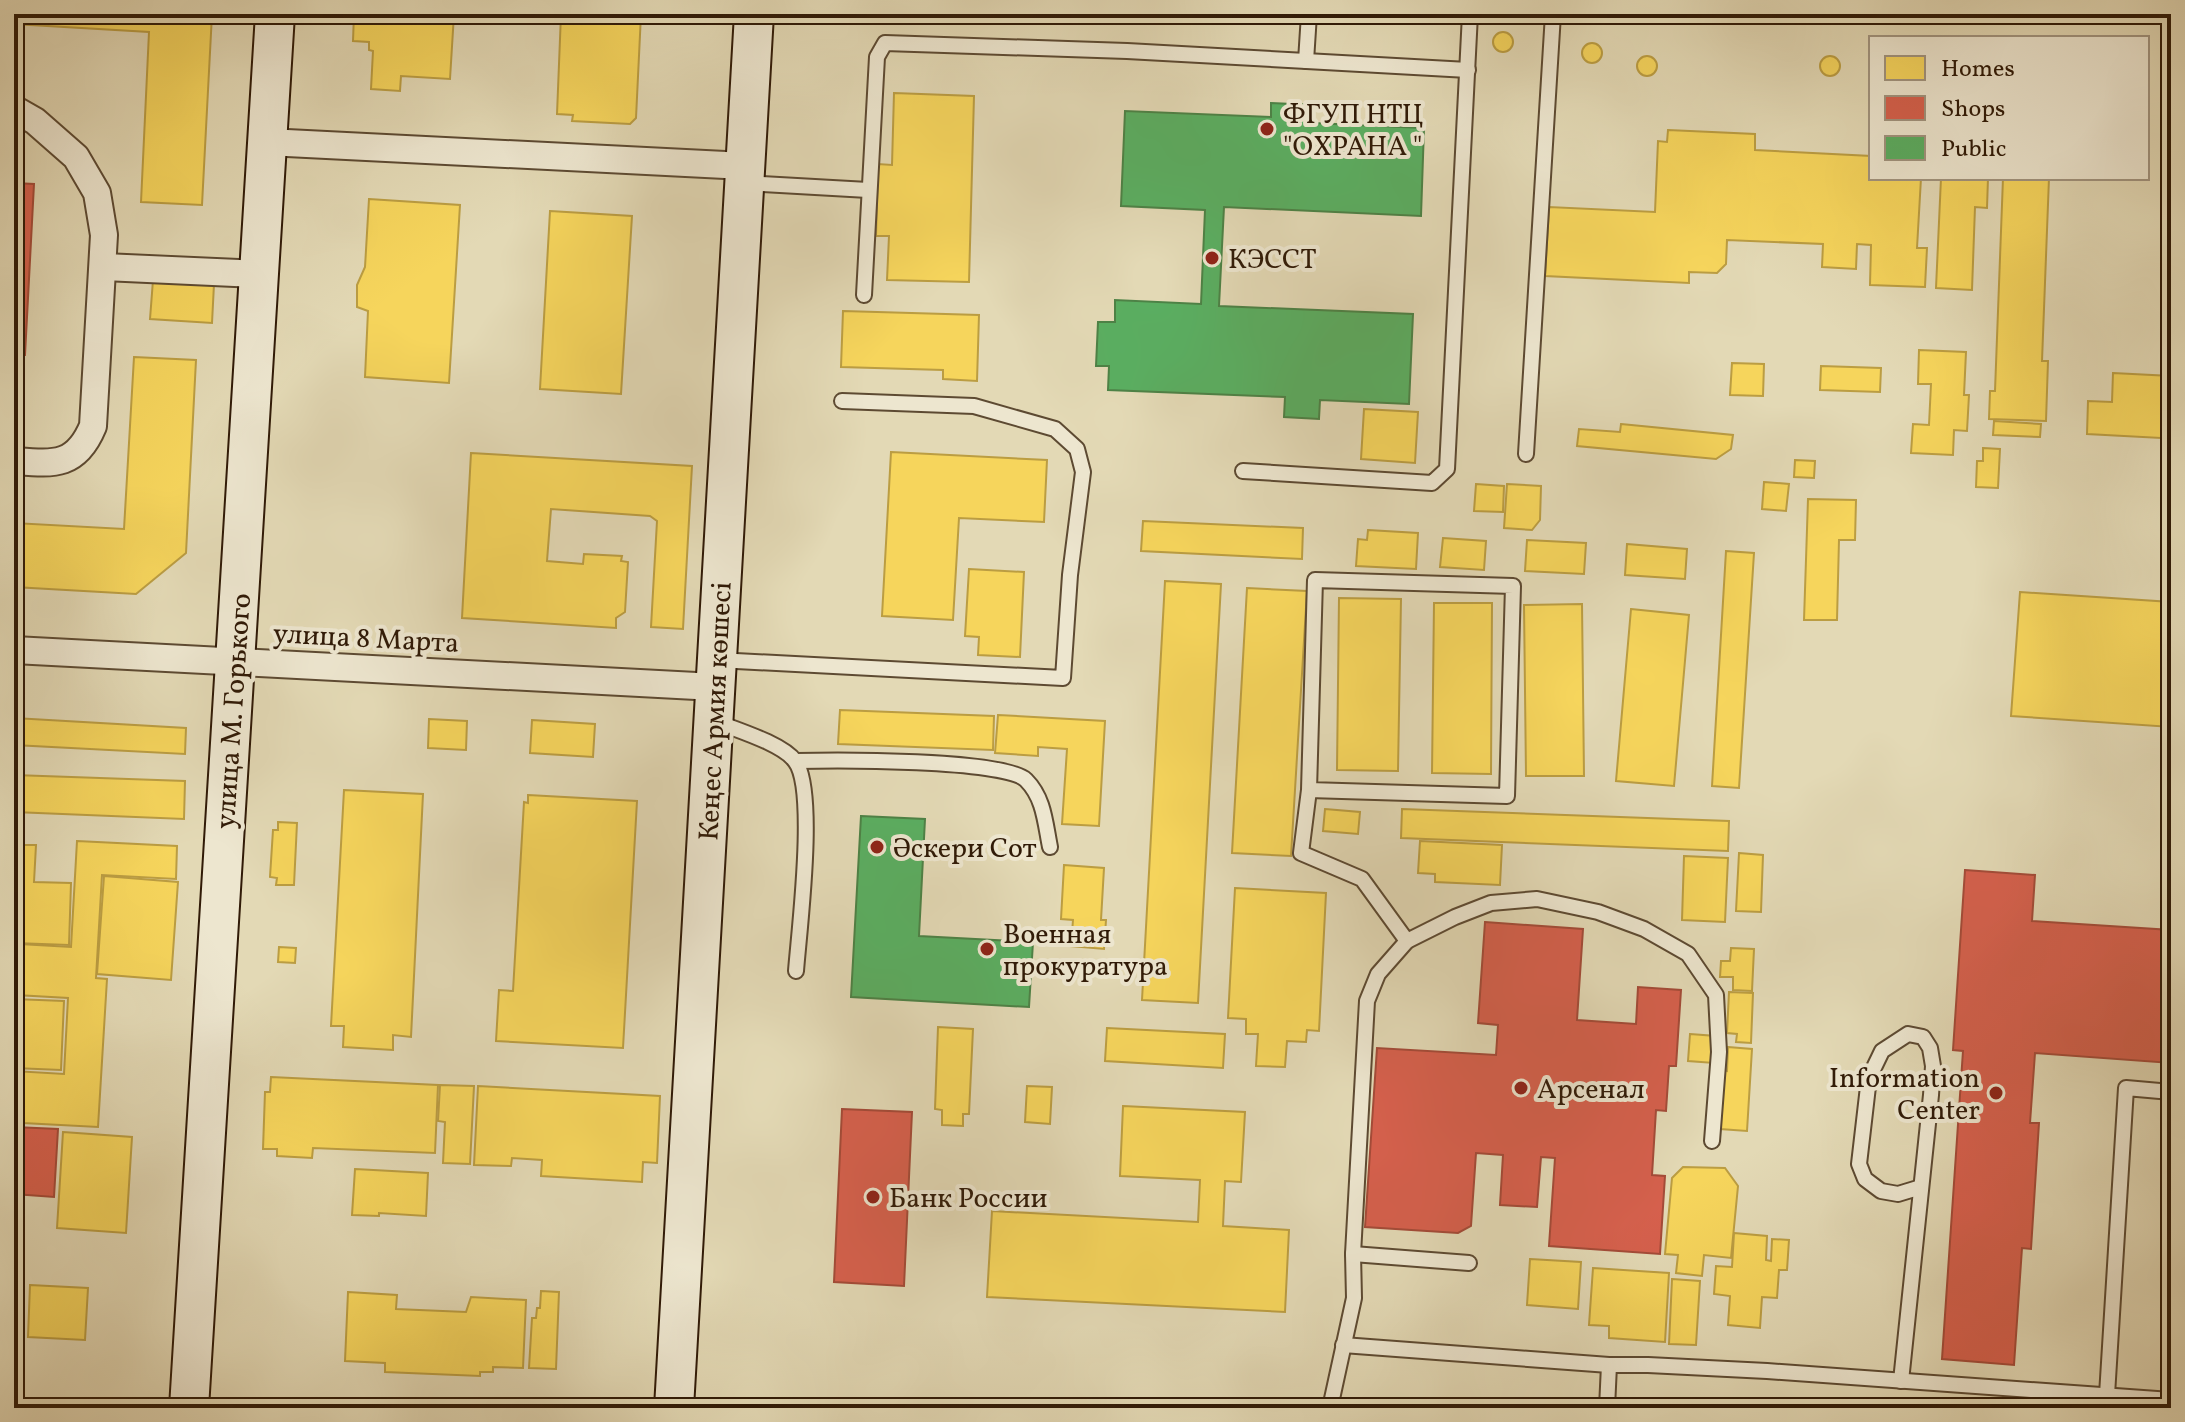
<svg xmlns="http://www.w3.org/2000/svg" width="2185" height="1422" viewBox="0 0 2185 1422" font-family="Vollkorn,serif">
<rect width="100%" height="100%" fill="#e3d9b5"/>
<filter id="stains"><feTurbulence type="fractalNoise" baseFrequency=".0025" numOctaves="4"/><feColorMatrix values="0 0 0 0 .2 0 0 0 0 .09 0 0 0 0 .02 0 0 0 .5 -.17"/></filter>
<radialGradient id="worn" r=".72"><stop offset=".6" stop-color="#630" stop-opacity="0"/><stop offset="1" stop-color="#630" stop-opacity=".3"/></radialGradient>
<g fill="#f6d55c" stroke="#bb9d42" stroke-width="2">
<path d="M14,14H212L202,205L141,202L149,32L14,24Z"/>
<path d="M354,14H454L450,79L401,76L400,91L371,89L373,51L369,50V42L353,41Z"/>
<path d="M561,14H641L636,118L630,124L572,121L573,115L557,114Z"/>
<circle cx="1503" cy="42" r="10"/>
<circle cx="1592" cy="53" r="10"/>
<circle cx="1647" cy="66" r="10"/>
<circle cx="1830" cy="66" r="10"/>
<path d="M894,93L974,96L969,282L887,280L889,236H876L878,164L892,165Z"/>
<path d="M1668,130L1755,134V150L1871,156V178H1921L1917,248H1927L1925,287L1870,285L1871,245L1857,244L1856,269L1822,267L1823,244L1727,240L1726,264L1717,273L1689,272V283L1545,276L1549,207L1655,212L1658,141L1667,142Z"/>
<path d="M1941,178H1988L1987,208L1975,207L1972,290L1936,288Z"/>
<path d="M2003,178H2049L2042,361H2048L2046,421L1989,419L1990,391H1995Z"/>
<path d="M369,199L460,205L449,383L365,377L368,311L357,307V285L365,267Z"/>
<path d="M550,211L632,216L621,394L540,389Z"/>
<path d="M153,280L214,284L212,323L150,319Z"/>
<path d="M843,311L979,315L977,381L943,379V370L841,367Z"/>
<path d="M1919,350L1966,352L1964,395H1969L1967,431L1954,430L1953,455L1911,453L1913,424L1929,425L1931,384H1918Z"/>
<path d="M134,357L196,360L186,553L136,594L14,587V523L124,529Z"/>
<path d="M1732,363L1764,364L1763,396L1730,395Z"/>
<path d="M1821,366L1881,368L1880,392L1820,390Z"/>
<path d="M2113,373L2171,376V426H2162L2161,438L2087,434L2088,401L2112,402Z"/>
<path d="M1364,409L1418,412L1415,463L1361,459Z"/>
<path d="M1994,421L2041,424L2040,437L1993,435Z"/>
<path d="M1621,424L1733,435L1731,449L1716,459L1577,446L1579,429L1620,432Z"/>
<path d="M1983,448L2000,449L1998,488L1976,487L1977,461H1983Z"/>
<path d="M891,452L1047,460L1044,522L959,518L953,620L882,616Z"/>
<path d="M471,453L692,466L683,629L651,627L657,521L650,516L551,509L547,561L583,564L584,554L622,556L621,561L628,562L625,612L616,618V628L462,618Z"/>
<path d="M1795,460L1815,461L1814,478L1794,477Z"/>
<path d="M1764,482L1789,484L1786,511L1762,509Z"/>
<path d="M1476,484L1504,486L1503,512L1474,511Z"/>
<path d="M1507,484L1541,486L1540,520L1532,530L1504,528Z"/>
<path d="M1808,499L1856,500L1855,540H1839L1837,620H1804Z"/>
<path d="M1143,521L1303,528L1302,559L1141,551Z"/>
<path d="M1368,530L1418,533L1416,569L1356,566L1358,539L1367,540Z"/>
<path d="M1443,538L1486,541L1484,570L1440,567Z"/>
<path d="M1527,540L1586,543L1584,574L1525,571Z"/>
<path d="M1627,544L1687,549L1685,579L1625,575Z"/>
<path d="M1726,551L1754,553L1739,788L1712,786Z"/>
<path d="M969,569L1024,572L1020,657L978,655L979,637L965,636Z"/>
<path d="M1165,581L1221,584L1198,1003L1142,1000Z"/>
<path d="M1247,588L1307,591L1291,856L1232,853Z"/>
<path d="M2020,592L2171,602V727L2011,716Z"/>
<path d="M1339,598L1401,599L1398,771L1337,770Z"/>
<path d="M1434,603H1492L1491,774L1432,773Z"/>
<path d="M1582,604L1584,776H1526L1524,605Z"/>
<path d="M1631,609L1689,615L1674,786L1616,781Z"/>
<path d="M840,710L994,716L993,750L838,744Z"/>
<path d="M998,715L1105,721L1099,826L1062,824L1067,749L1038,747V756L995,753Z"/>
<path d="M14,718L186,728L185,754L14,745Z"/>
<path d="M429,719L467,721L466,750L428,748Z"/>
<path d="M532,720L595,724L593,757L530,753Z"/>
<path d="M14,775L185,781L184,819L14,812Z"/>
<path d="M344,790L423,794L411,1037L393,1035V1050L343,1047L344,1026H331Z"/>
<path d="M528,795L637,801L623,1048L496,1041L499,990L513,991L524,802L528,803Z"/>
<path d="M1325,809L1360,812L1358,834L1323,831Z"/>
<path d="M1402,809L1729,821L1728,851L1401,838Z"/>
<path d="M278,822L297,823L294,885H276L277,878L270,877L273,830H278Z"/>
<path d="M77,841L177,846L176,879L102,875L96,978L107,979L98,1127L23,1123L24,1107H14V1071L64,1074L68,998L16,995L19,944L71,947Z"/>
<path d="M1420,841L1502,845L1500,885L1435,882V874L1418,873Z"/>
<path d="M14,845H36L34,882L71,883L69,945L14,943Z"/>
<path d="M1739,853L1763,855L1761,912L1736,911Z"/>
<path d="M1684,856L1728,858L1725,922L1682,920Z"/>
<path d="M1064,865L1104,868L1101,920H1106L1104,949L1071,946L1073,920L1061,919Z"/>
<path d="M104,876L178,882L171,980L97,974Z"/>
<path d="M1235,888L1326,893L1319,1031L1307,1030L1306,1042L1287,1041L1285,1067L1256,1066L1258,1034H1246V1019L1228,1018Z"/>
<path d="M279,947L296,948L295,963L278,962Z"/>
<path d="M1731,948L1754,949L1752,991L1733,990V977H1720L1721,961H1730Z"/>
<path d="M1729,992L1753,993L1751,1043L1736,1042L1737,1034L1727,1033Z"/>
<path d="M14,999L64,1001L61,1070L14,1068Z"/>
<path d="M938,1027L973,1029L969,1114H963V1126L942,1125V1110L935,1109Z"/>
<path d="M1107,1028L1225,1034L1223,1068L1105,1061Z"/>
<path d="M1690,1034L1716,1036L1714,1063L1688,1061Z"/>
<path d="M1728,1047L1752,1049L1747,1131L1720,1129L1723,1070L1727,1071Z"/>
<path d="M271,1077L438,1085L435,1153L313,1148L312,1158L277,1156V1149H263L265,1092H270Z"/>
<path d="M440,1085L474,1086L470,1164L443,1163L445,1122L438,1121Z"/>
<path d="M478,1086L660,1096L657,1163L643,1162L642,1182L541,1176L542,1160L512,1158L511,1166L474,1165Z"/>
<path d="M1027,1086L1052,1087L1050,1124L1025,1122Z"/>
<path d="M1123,1106L1245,1112L1241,1182L1225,1181L1223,1226L1289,1230L1285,1312L987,1297L992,1211L1198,1222L1200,1180L1120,1176Z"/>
<path d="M63,1132L132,1137L126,1233L57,1228Z"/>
<path d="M1683,1167L1725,1168L1738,1186L1731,1258L1704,1255L1702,1276L1676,1273L1678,1255L1665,1254L1672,1178Z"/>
<path d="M355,1169L428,1173L426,1216L379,1213V1216L352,1215Z"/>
<path d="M1734,1233L1767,1236L1766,1260L1771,1261L1772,1239L1789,1240L1787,1270H1779L1777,1298L1762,1297L1760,1328L1728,1325L1730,1296L1714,1294L1716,1266L1732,1267Z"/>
<path d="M1530,1259L1581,1262L1578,1309L1527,1305Z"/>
<path d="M1593,1268L1669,1273L1665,1342L1609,1338V1326L1589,1325Z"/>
<path d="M1672,1279L1700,1281L1696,1345L1669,1344Z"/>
<path d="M30,1285L88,1288L85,1340L28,1337Z"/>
<path d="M541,1291L559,1292L556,1369L529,1368L532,1318H536L537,1308H540Z"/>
<path d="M348,1292L397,1295L396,1309L466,1312L471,1297L526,1300L523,1368L493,1367V1372H480V1376L385,1372V1363L345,1361Z"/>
</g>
<g fill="#d6604d" stroke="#a44b38" stroke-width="2">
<path d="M14,183L34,184L25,355L14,354Z"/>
<path d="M1965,870L2035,875L2032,921L2171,930V1063L2035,1053L2030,1123H2039L2031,1249L2022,1248L2014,1365L1942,1359L1963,1051L1953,1050Z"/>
<path d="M1485,922L1583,929L1577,1020L1636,1024L1638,987L1681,990L1676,1066H1669L1666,1111L1656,1110L1652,1175L1665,1176L1660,1254L1549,1246L1555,1158L1541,1157L1537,1207L1500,1205L1503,1155L1476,1153L1471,1226L1458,1233L1365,1227L1377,1048L1496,1055L1498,1025L1478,1023Z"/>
<path d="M842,1109L912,1112L904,1286L834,1282Z"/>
<path d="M14,1127L58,1129L54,1197L14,1194Z"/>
</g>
<g fill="#5aae61" stroke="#4d8246" stroke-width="2">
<path d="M1271,103L1314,105L1313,123L1424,128L1421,216L1224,207L1219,306L1413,314L1409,404L1320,400L1319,419L1284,417L1285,397L1108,390L1109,366H1096L1098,322H1115V300L1201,304L1205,210L1121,206L1125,111L1271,117Z"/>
<path d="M861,816L925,819L919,936L1033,942L1029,1007L851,997Z"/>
</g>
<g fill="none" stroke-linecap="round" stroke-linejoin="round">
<g stroke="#5d4a32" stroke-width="18">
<g id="service">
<path d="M1306,61L1309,14"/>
<path d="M745,183L868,190"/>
<path d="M864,295L877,57L885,43L1127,51L1468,70"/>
<path d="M1526,454L1553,14"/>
<path d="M1243,471L1432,483L1447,469L1470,14"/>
<path d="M717,660L1063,678L1070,575L1083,472L1077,449L1055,429L974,406L842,401"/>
<path d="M717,722C737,730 783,744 795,761C817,789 799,931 796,971"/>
<path d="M796,761C832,760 1005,759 1026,780C1044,798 1045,822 1050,847"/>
<path d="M1309,790L1507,796L1513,586L1315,580L1309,790L1301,853L1362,879L1407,941"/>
<path d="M1353,1254L1469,1263"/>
<path d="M1343,1345L1609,1365H1648L1767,1371L2171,1400"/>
<path d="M1901,1381L1931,1095L1933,1066L1930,1048L1923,1037L1908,1034L1882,1051L1869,1078L1859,1164L1865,1179L1881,1191L1898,1194L1921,1187"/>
<path d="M2107,1395L2126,1088L2171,1092"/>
<path d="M1330,1408L1354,1298L1353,1254L1367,1001L1378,974L1407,941L1455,917L1491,903L1537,899L1598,912L1644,929L1688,954L1716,995L1719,1052L1712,1141"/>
<path d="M1607,1408L1609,1365"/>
</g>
</g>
<g stroke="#5d4a32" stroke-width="30">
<g id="minor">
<path d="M14,109L35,121L76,157L97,193L104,235L93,426C76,467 54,464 14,461"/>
<path d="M267,142L745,166"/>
<path d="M104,267L259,274"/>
<path d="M14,650L715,687"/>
</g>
</g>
<g stroke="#301a07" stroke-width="42">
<g id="secondary">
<path d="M189,1408L275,14"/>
<path d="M674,1408L754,14"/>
</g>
</g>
<use href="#service" stroke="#ede6cf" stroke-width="14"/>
<use href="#minor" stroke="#ede6cf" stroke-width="26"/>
<use href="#secondary" stroke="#ede6cf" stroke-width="38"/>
</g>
<g fill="#8f2418" stroke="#ede6cf" stroke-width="3">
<circle cx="1267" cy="129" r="8"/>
<circle cx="1212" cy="258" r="8"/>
<circle cx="877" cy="847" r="8"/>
<circle cx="987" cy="949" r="8"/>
<circle cx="1521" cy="1088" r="8"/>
<circle cx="1996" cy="1093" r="8"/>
<circle cx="873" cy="1197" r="8"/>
</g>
<g text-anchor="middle" stroke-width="8" stroke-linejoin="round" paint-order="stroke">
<g font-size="28" fill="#301a07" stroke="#ede6cf" text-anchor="start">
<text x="1283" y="123">ФГУП НТЦ<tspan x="1283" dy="32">"ОХРАНА "</tspan></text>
<text x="1228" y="268">КЭССТ</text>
<text x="893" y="857">Әскери Сот</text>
<text x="1003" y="943">Военная<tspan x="1003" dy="32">прокуратура</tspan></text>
<text x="1980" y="1087" text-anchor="end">Information<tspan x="1980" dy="32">Center</tspan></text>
<text x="1537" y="1098">Арсенал</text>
<text x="889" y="1207">Банк России</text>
</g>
<g font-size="28" fill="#301a07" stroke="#ede6cf">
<text transform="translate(366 637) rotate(3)" y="10">улица 8 Марта</text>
<text transform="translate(232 711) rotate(-86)" y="10">улица М. Горького</text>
<text transform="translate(714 711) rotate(-87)" y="10">Кеңес Армия көшесі</text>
</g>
</g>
<rect width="2185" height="1422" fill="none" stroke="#e3d9b5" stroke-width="48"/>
<rect x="16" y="16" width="2153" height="1390" fill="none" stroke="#301a07" stroke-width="4"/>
<rect x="24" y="24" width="2137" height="1374" fill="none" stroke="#301a07" stroke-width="2"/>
<rect x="1869" y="36" width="280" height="144" fill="#ede6cf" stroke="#a1947f" stroke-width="2"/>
<rect x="1885" y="56" width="40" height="24" fill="#f6d55c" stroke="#a1947f" stroke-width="2"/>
<text x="1941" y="76" font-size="24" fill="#301a07">Homes</text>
<rect x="1885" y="96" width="40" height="24" fill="#d6604d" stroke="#a1947f" stroke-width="2"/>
<text x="1941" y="116" font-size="24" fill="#301a07">Shops</text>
<rect x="1885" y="136" width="40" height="24" fill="#5aae61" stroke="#a1947f" stroke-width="2"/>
<text x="1941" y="156" font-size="24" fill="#301a07">Public</text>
<rect width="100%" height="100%" filter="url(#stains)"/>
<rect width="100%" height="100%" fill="url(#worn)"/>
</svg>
